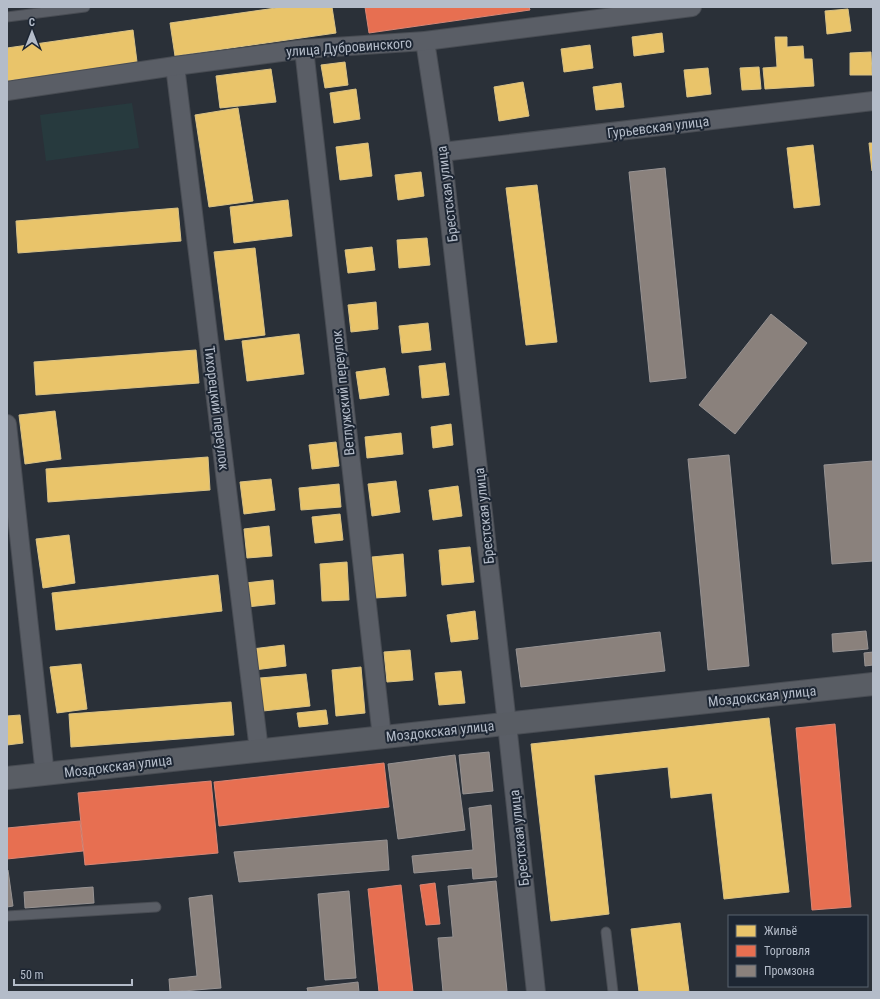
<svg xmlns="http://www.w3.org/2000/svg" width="880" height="999" viewBox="0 0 880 999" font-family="'Roboto Condensed',sans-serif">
<rect width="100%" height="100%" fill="#2a3038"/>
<path fill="#273a3e" d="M132,103L139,148L46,161L40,115Z"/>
<g fill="#e9c46a" stroke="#d9c286">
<path d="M283,7H332L336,33L175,56L170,23Z"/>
<path d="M848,9L851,31L827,34L825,11Z"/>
<path d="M133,30L137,62L7,81V48Z"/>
<path d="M662,33L664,52L634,56L632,37Z"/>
<path d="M775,37H787V47L803,46L804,59H812L814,86L765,89L763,68L777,67Z"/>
<path d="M590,45L593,68L564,72L561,49Z"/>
<path d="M871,52L872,75H850V53Z"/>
<path d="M345,62L348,85L325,88L321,65Z"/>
<path d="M759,67L761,89L742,90L740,68Z"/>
<path d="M708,68L711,94L687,97L684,70Z"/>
<path d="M271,69L276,102L220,108L216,76Z"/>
<path d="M523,82L529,116L499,121L494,87Z"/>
<path d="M621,83L624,107L596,110L593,87Z"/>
<path d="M356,89L360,119L334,123L330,93Z"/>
<path d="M238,108L253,201L209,207L195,115Z"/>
<path d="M368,143L372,176L340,180L336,147Z"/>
<path d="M869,143H873V170L872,171Z"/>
<path d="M813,145L820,205L794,208L787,148Z"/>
<path d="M421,172L424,196L398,200L395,175Z"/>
<path d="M537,185L557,342L526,345L506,188Z"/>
<path d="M288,200L292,236L234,243L230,207Z"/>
<path d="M178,208L181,241L18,253L16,221Z"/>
<path d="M427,238L430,265L399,268L397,240Z"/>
<path d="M372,247L375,270L348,273L345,250Z"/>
<path d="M255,248L265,335L225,340L214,252Z"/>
<path d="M376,302L378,329L351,332L348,305Z"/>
<path d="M428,323L431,350L402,353L399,326Z"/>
<path d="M299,334L304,374L247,381L242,341Z"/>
<path d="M196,350L199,383L36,395L34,362Z"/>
<path d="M445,363L449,395L422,398L419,366Z"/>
<path d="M385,368L389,395L360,399L356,372Z"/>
<path d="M55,411L61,459L25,464L19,415Z"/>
<path d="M451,424L453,445L433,448L431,427Z"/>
<path d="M401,433L403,454L367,458L365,437Z"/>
<path d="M336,442L339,466L312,469L309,445Z"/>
<path d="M208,457L210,490L48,502L46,469Z"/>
<path d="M271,479L275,510L244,514L240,482Z"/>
<path d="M396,481L400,512L372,516L368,484Z"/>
<path d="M339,484L341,507L301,510L299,488Z"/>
<path d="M458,486L462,516L433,520L429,490Z"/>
<path d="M340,514L343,540L315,543L312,517Z"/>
<path d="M269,526L272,556L247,558L244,529Z"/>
<path d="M69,535L75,583L43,588L36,539Z"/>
<path d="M470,547L474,582L442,585L439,550Z"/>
<path d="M403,554L406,596L375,598L372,557Z"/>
<path d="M347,562L349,600L322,601L320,564Z"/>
<path d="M218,575L222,611L56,630L52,593Z"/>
<path d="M273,580L275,604L247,607L245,583Z"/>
<path d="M475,611L478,639L451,642L447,615Z"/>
<path d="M284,645L286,666L254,670L252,649Z"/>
<path d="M410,650L413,680L387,682L384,652Z"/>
<path d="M81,664L87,709L57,713L50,667Z"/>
<path d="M361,667L365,713L336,716L332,670Z"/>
<path d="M461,671L465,703L439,705L435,673Z"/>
<path d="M306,674L310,706L263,711L260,678Z"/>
<path d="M231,702L234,735L71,747L69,714Z"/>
<path d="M326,710L328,724L299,727L297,713Z"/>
<path d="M20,715L23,743L7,745V716Z"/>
<path d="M769,718L789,892L724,899L712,793L671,798L668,767L594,775L609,914L551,921L531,744Z"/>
<path d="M680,923L689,992H639L631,929Z"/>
</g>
<g fill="#e76f51" stroke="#d88675">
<path d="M365,7H529L530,10L369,33Z"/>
<path d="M835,724L851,907L812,910L796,728Z"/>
<path d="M384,763L389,807L219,826L214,782Z"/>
<path d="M211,781L218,853L85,865L78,793Z"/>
<path d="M80,821L83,851L7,859V828Z"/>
<path d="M435,883L440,924L426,925L420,885Z"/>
<path d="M401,885L413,992H379L368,889Z"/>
</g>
<g fill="#8a817c" stroke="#979393">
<path d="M665,168L686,378L650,382L629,172Z"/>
<path d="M771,314L807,343L735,434L699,405Z"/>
<path d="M729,455L749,666L708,670L688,459Z"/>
<path d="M873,461V561L832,564L824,465Z"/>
<path d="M866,631L868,649L833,652L832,634Z"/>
<path d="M660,632L665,671L521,687L516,649Z"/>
<path d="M873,652V665L865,666L864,653Z"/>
<path d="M489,752L493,791L463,794L459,755Z"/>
<path d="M455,755L465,830L398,839L388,764Z"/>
<path d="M491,805L497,877L473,879L472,868L414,873L412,856L473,850L469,808Z"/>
<path d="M387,840L389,870L239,882L234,852Z"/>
<path d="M7,870H8L13,906L7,907Z"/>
<path d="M496,881L507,991L443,992L438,938L453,937L448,886Z"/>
<path d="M93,887L94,903L25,908L24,892Z"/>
<path d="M349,891L356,978L325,980L318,894Z"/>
<path d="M212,895L221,988L170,992L169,979L197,976L189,898Z"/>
<path d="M358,982L359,992H308L307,988Z"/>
</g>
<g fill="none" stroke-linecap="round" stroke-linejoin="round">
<g stroke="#484c53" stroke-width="11">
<g id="lane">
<path d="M7,17L85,7"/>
<path d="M7,916L156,907"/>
<path d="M606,932L613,992"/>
</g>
</g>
<g stroke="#484c53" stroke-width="20">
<g id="street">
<path d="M425,41L442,152L507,724L536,992"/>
<path d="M304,49L382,737"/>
<path d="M175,66L259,750"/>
<path d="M7,91L175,66L304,49L425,41L692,7"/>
<path d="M442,152L873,101"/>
<path d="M7,424L45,775"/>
</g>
</g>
<g stroke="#484c53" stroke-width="24">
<path id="secondary" d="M7,778L873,684"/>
</g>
<use href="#lane" stroke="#5a5e66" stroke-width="9"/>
<use href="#street" stroke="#5a5e66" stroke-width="18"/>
<use href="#secondary" stroke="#595d64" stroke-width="22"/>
</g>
<g text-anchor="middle" stroke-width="4" stroke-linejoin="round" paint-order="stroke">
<g font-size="14" fill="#b4bcc9" stroke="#1d2633">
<text transform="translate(349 47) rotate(-4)" y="5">улица Дубровинского</text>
<text transform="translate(658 127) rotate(-7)" y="5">Гурьевская улица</text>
<text transform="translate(447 194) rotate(-97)" y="5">Брестская улица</text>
<text transform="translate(343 393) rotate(-96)" y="5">Ветлужский переулок</text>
<text transform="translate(217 408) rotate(83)" y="5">Тихорецкий переулок</text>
<text transform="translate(484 516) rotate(-96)" y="5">Брестская улица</text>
<text transform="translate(762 696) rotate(-6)" y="5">Моздокская улица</text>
<text transform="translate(440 731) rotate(-6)" y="5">Моздокская улица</text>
<text transform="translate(118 766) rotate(-7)" y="5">Моздокская улица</text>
<text transform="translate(519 838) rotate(-96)" y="5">Брестская улица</text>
</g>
</g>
<rect width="880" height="999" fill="none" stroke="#b4bcc9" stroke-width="16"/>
<rect x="728" y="915" width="140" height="72" fill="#1d2633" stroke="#59626f"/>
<rect x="736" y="925" width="20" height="12" fill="#e9c46a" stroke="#59626f"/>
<text x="764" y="935" font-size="12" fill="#b4bcc9">Жильё</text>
<rect x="736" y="945" width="20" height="12" fill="#e76f51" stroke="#59626f"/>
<text x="764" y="955" font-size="12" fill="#b4bcc9">Торговля</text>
<rect x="736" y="965" width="20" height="12" fill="#8a817c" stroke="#59626f"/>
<text x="764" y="975" font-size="12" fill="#b4bcc9">Промзона</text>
<g transform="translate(32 32)" stroke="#1d2633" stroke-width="3" paint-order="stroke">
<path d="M0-3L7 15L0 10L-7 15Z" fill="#b4bcc9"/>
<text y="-6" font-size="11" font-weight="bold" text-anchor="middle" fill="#b4bcc9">С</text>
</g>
<path d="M14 979v6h118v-6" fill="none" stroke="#b4bcc9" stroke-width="2"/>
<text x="20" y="979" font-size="12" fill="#b4bcc9" stroke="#1d2633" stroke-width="3" paint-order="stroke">50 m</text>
</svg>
